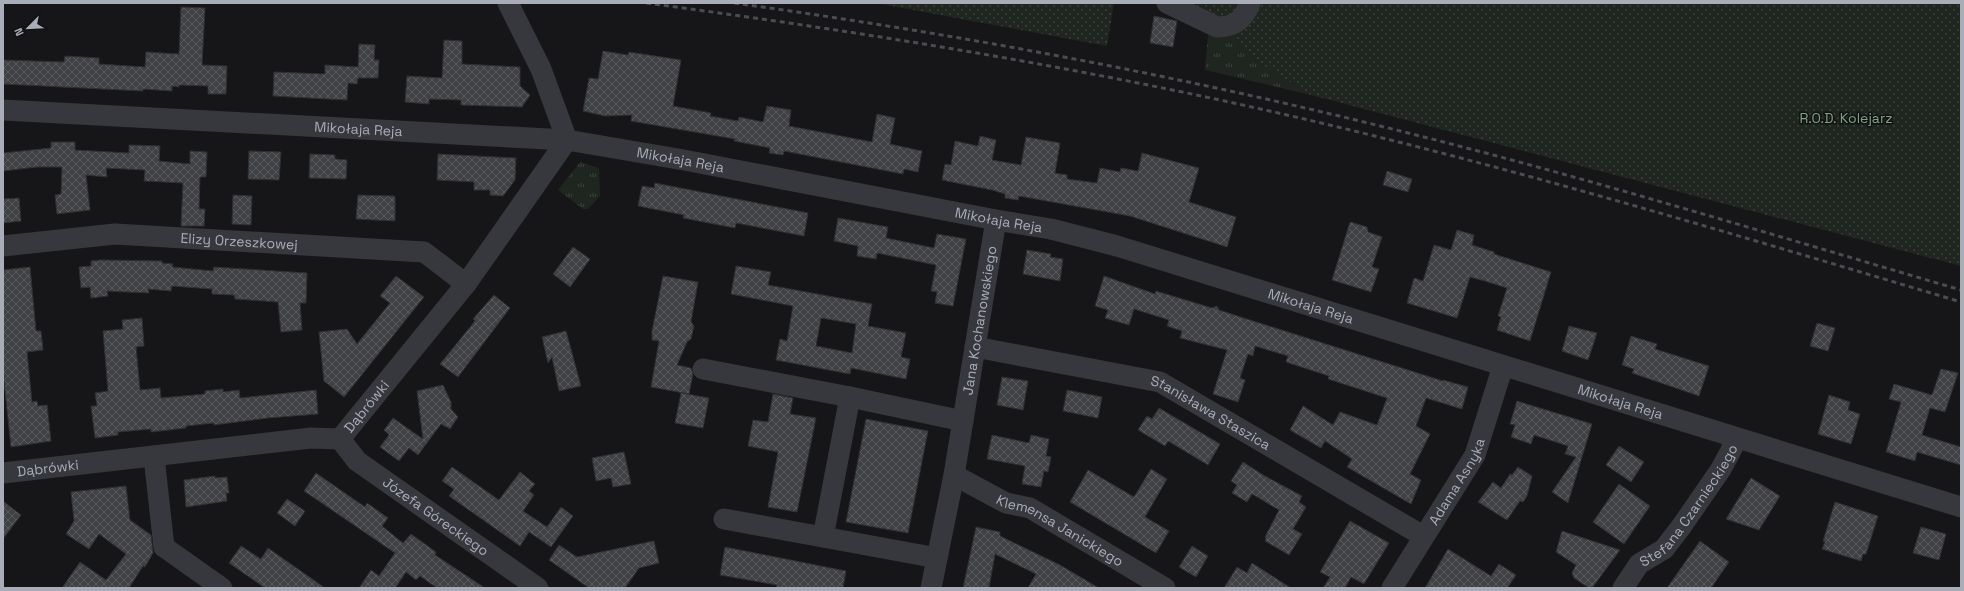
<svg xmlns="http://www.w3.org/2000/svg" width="1964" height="591" viewBox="0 0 1964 591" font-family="'Space Grotesk',sans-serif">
<defs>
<pattern id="grass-tufts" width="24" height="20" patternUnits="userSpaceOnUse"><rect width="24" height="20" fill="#1e261f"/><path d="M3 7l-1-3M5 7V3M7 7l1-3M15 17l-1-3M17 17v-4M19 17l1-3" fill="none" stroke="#3c433d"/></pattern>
<pattern id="garden-dots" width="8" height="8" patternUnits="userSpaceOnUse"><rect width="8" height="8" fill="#1e261f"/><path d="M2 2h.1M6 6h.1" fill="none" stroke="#3c433d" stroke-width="1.8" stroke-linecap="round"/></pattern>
<pattern id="building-cross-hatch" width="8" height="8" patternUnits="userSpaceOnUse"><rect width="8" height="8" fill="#404145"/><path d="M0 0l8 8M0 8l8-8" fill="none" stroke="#595a5e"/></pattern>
</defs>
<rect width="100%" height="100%" fill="#161618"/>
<g fill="url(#grass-tufts)">
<path d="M1209,25L1227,27L1255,60L1311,95L1205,70Z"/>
<path d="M580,162L599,168L600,196L588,209H583L558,190Z"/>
</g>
<g fill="url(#garden-dots)">
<path d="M876,3H1114L1107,46Z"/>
<path d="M1174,3H1961V266L1311,95L1255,60L1227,27Z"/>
</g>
<g fill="url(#building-cross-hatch)" stroke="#303034" fill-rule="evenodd">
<path d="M181,7L205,8L202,65L227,66L226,94H208V86L179,85V87L172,86V91L143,89V91L3,84V60L64,62L65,56L99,58V64L145,67L146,52L179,54Z"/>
<path d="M1154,16L1177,21L1173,47L1150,43Z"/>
<path d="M444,40L462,41V64L520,67V86L530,95L522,107L461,105V100L429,99V104L405,102L407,76L442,78Z"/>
<path d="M359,44L375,45L374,60H379L378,78H358L357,84L348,83L347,100L273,96L274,72L325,74V65L358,67Z"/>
<path d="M603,51L628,55L629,52L681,60L673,106L711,113L710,116L738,121L739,117L763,122L767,106L791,110L789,126L872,142L877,114L895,118L890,144L922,151L918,172L904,169L903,174L784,151L783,155L769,153L770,148L734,141L735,139L631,121L632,115L605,116L583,111L589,78L598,79Z"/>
<path d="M980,136L996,140L992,160L1021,165L1026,137L1060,143L1055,173L1067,175V179L1097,183L1100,168L1120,172L1121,168L1138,171L1142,153L1199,168L1189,202L1236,217L1227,247L1130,216L1019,196L1018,200L1005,198V194L992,190L942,180L945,164L951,165L955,141L978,146Z"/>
<path d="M51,142H75V150L129,153V145L160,146L159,161L190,164V151L207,152L206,177H200L199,209H205L204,226H181L183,183L144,181L145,170L106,168L107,177L86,175L90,210L57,214L55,195L61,194L62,167H37L3,171V153L51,148Z"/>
<path d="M249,151L281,152L279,180L248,179Z"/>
<path d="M310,154L335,155V159L347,160L346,179L309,178Z"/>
<path d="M438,154L516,158L515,180L503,196L490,195V190H474V182L437,180Z"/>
<path d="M1387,171L1412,179L1408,192L1383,185Z"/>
<path d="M655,183L808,213L804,236L736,223L735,228L683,218L684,215L638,206L642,186L654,188Z"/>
<path d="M233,195L252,196L251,225L232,224Z"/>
<path d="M358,195L394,196L395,197V221L356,219Z"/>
<path d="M19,198L21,221L3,223V199Z"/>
<path d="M838,218L888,227L886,238L934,248L937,234L966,239L953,306L935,303L937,292L931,291L936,265L877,253L876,259L857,256L858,246L834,241Z"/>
<path d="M1350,222L1367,227L1368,232L1382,237L1372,267L1379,269L1371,292L1332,280Z"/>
<path d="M1457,230L1474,235L1472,245L1494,252V254L1551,272L1530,341L1497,330L1501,317L1498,316L1507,288L1485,281L1470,277L1457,318L1407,303L1414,278L1423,281L1434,245L1451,250Z"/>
<path d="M573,247L590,259L570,287L553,274Z"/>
<path d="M1027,250L1051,254L1050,257L1063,259L1060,281L1023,274Z"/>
<path d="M101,260L162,261V263L173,264L172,267L213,271L214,267L307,273L306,303H300L302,330L281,332L278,302L235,299L234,295L212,294V289L172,286L171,291L148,289L149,293L107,291L108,296L91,298L90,287L81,288L79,267L91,266V261Z"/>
<path d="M736,266L771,272L768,285L872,304L868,326L906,333L901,357L910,359L906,379L851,368L850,374L776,360L780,339L787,341L793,306L731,294ZM821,318L856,324L852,353L816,346Z"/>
<path d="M30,267L36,331H41L43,350L27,352L32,402L37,401L38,406L47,405L51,441L11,447L3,372V270Z"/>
<path d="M396,276L424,297L344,397L324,381L319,332L347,329L357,344L390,303L380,296Z"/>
<path d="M663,276L698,282L691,322L694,326L691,339L687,342L677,365L691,368L693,374L689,394L651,387L659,341L652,340V331Z"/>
<path d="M1104,276L1155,294L1156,291L1212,308L1217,306L1219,310L1250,320L1443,381V380L1468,387L1462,409L1426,398L1416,426L1430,434L1410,474L1421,480L1411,504L1347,467L1352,459L1325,441L1321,448L1290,430L1303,406L1333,425L1340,412L1377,425L1387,398L1328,379L1329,376L1286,362L1288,356L1255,346L1253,356L1248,354L1240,378L1245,380L1238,402L1213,394L1227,350L1180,338L1182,331L1167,326L1169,320L1134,309L1129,325L1105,318L1108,310L1095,306Z"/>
<path d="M494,295L510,308L458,377L440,364L475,321L473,319Z"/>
<path d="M142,318L144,346L136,347L140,390L160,388L161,398L205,394V391L223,389V392L239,390L240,398L316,390L318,414L268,418L214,425V423L186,426V428L151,432V429L118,432V435L95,438L91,406H97L95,393L108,391L103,331L123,329L122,320Z"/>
<path d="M1817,323L1835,328L1828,351L1810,346Z"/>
<path d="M1569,326L1597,333L1588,360L1562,351Z"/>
<path d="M566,331L581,386L559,391L552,357L548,363L542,337Z"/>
<path d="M1631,336L1657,344L1655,349L1709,366L1699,396L1632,373L1634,369L1622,365Z"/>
<path d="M1941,369L1958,373L1945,412L1930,408L1922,435L1961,447V465L1917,452L1915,461L1886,452L1901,402L1889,399L1894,384L1932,395Z"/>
<path d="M1002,377L1028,381L1023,410L997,405Z"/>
<path d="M443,385L451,402V409L458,417L450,429L441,424L418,455L409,448L399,461L380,447L389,435L384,430L393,418L423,439L417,391Z"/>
<path d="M1067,390L1102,397L1098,418L1063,411Z"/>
<path d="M681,393L709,398L703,428L675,423Z"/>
<path d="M773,394L793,398L790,414L816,418L797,512L768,507L778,452L748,446L753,420L768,422Z"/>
<path d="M1829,395L1850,402L1848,410L1860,414L1851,444L1818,434Z"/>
<path d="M1517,401L1592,424L1568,503L1552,492L1576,457L1565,454L1568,446L1534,435L1531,444L1511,437L1515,425L1510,424Z"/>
<path d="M1159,408L1220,444L1208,465L1168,441L1165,446L1138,430L1147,416L1152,419Z"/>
<path d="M866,419L928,431L908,533L846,522Z"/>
<path d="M992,435L1029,443L1031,435L1049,439L1046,456L1051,457L1048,472L1044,471L1041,487L1022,484L1025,466L987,459Z"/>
<path d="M1619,446L1644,462L1631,482L1606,465Z"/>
<path d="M624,452L631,484L613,487L611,478L596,481L592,458Z"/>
<path d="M1243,462L1263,475L1302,496L1299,502L1306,507L1293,529L1302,534L1289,555L1265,541L1266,538L1265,537L1279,510L1252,494L1247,502L1232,493L1237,485L1231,481Z"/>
<path d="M452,467L499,500L520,472L535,484L529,491L534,495L523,511L547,527L561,507L573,516L551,547L529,532L520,546L449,496L454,489L442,481Z"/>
<path d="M1518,467L1532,476L1527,496L1523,502L1520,501L1507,520L1478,502L1493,482L1501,488L1510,474L1512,475Z"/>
<path d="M1151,469L1167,479L1145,517L1169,531L1156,553L1070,502L1088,470L1134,497Z"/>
<path d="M316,473L365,507L367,503L388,518L382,526L403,543L411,534L436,552L435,555L485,588H437L420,576L416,580L406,572L396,587L397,588H359L371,570L379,576L395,553L304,491Z"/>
<path d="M215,476V478L227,477L229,493H226L227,501L186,507L184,480Z"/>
<path d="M1751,478L1780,496L1759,530L1726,519Z"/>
<path d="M1619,484L1650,506L1624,544L1593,522Z"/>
<path d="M126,486L130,520L151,535L153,553L145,567L143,566L129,588H62L80,562L106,580L126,554L99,534L89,549L66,534L74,521L71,492Z"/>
<path d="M287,499L305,511L295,526L277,513Z"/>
<path d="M3,501L21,515L3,539Z"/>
<path d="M1835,502L1878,516L1866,554H1863L1861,561L1822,549L1825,542L1823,541Z"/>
<path d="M1350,521L1389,543L1364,584L1351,577L1345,588H1323L1330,577L1320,572Z"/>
<path d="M976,527L1000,532V536L1060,565L1099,588H1028L1036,574L995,554L989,588H963Z"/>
<path d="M1921,527L1946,534L1939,560L1913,553Z"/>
<path d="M1562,531L1620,550L1592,588H1589L1574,578L1572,573L1576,565L1556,552Z"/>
<path d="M654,541L659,563L639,568L625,588H589L549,560L559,545L577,557Z"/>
<path d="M1700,541L1729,562L1711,588H1667Z"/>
<path d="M241,546L261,559L268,548L325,588H265L229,563Z"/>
<path d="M1192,546L1208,556L1196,577L1179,567Z"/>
<path d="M725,547L846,571L843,588H776L777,585L720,575Z"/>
<path d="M1448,549L1491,576L1499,564L1516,575L1508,587L1510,588H1425Z"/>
<path d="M1252,563L1291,588H1224L1237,567L1247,573Z"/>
</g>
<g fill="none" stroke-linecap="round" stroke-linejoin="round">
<g stroke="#37383d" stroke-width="21">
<path d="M1167,3L1217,27C1235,27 1244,19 1250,3"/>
<path id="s1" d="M3,110L567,140L684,160L996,220L1051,229L1117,246L1961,507"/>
<path id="s2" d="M3,246L115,234L424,252L466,284"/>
<path id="s3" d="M975,347L1160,382L1423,536"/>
<path d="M703,369L850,397"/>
<path id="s4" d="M340,439L357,461L538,588"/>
<path d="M154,457L164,547L222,588"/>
<path id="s5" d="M3,473L311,438L340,439L466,284L567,140L541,69L508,3"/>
<path id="s6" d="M954,475L1006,503L1030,508L1165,588"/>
<path d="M724,519L823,537"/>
<path d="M937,558L823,537L850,397L963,421"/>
<path id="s7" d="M931,588L954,475L996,220"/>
<path id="s8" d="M1392,588L1475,455L1503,366"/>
<path id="s9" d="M1623,588L1639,564L1664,549L1681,527L1721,469L1737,439"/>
</g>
<g stroke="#4a4c52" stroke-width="3" stroke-dasharray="5 4" stroke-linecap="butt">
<path d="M646,3C857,31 1067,65 1274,112C1506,165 1733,234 1961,302"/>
<path d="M734,3C966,35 1197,79 1424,137C1605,183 1783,238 1961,290"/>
</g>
</g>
<g text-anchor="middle" stroke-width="3" stroke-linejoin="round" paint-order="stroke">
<g font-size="14" fill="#7fa381" stroke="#111113">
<text x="1846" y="123">R.O.D. Kolejarz</text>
</g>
<g font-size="14" fill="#a8adb8" stroke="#111113">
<text dy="5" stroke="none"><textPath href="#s1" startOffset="356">Mikołaja Reja</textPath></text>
<text dy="5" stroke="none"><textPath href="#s1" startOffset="680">Mikołaja Reja</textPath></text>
<text dy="5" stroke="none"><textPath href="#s1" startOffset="1004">Mikołaja Reja</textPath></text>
<text dy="5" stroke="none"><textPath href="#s2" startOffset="237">Elizy Orzeszkowej</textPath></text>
<text dy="5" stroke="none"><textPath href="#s1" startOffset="1328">Mikołaja Reja</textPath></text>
<text dy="5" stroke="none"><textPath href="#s7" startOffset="272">Jana Kochanowskiego</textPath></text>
<text dy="5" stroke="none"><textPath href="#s1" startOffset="1652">Mikołaja Reja</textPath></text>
<text dy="5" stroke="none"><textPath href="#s5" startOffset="381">Dąbrówki</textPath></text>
<text dy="5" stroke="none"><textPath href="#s3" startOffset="247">Stanisława Staszica</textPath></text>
<text dy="5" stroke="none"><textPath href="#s5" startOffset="45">Dąbrówki</textPath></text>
<text dy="5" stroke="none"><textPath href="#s8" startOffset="125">Adama Asnyka</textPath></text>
<text dy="5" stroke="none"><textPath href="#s9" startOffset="107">Stefana Czarnieckiego</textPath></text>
<text dy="5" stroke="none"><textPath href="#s4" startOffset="124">Józefa Góreckiego</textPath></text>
<text dy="5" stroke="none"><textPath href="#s6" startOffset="120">Klemensa Janickiego</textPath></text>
</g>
</g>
<rect width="1964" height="591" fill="none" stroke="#a8adb8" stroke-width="8"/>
<g transform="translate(28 28) rotate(246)" stroke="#111113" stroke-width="3" paint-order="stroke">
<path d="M0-3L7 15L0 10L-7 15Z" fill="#a8adb8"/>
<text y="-6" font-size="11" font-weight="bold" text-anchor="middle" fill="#a8adb8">N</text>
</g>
</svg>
